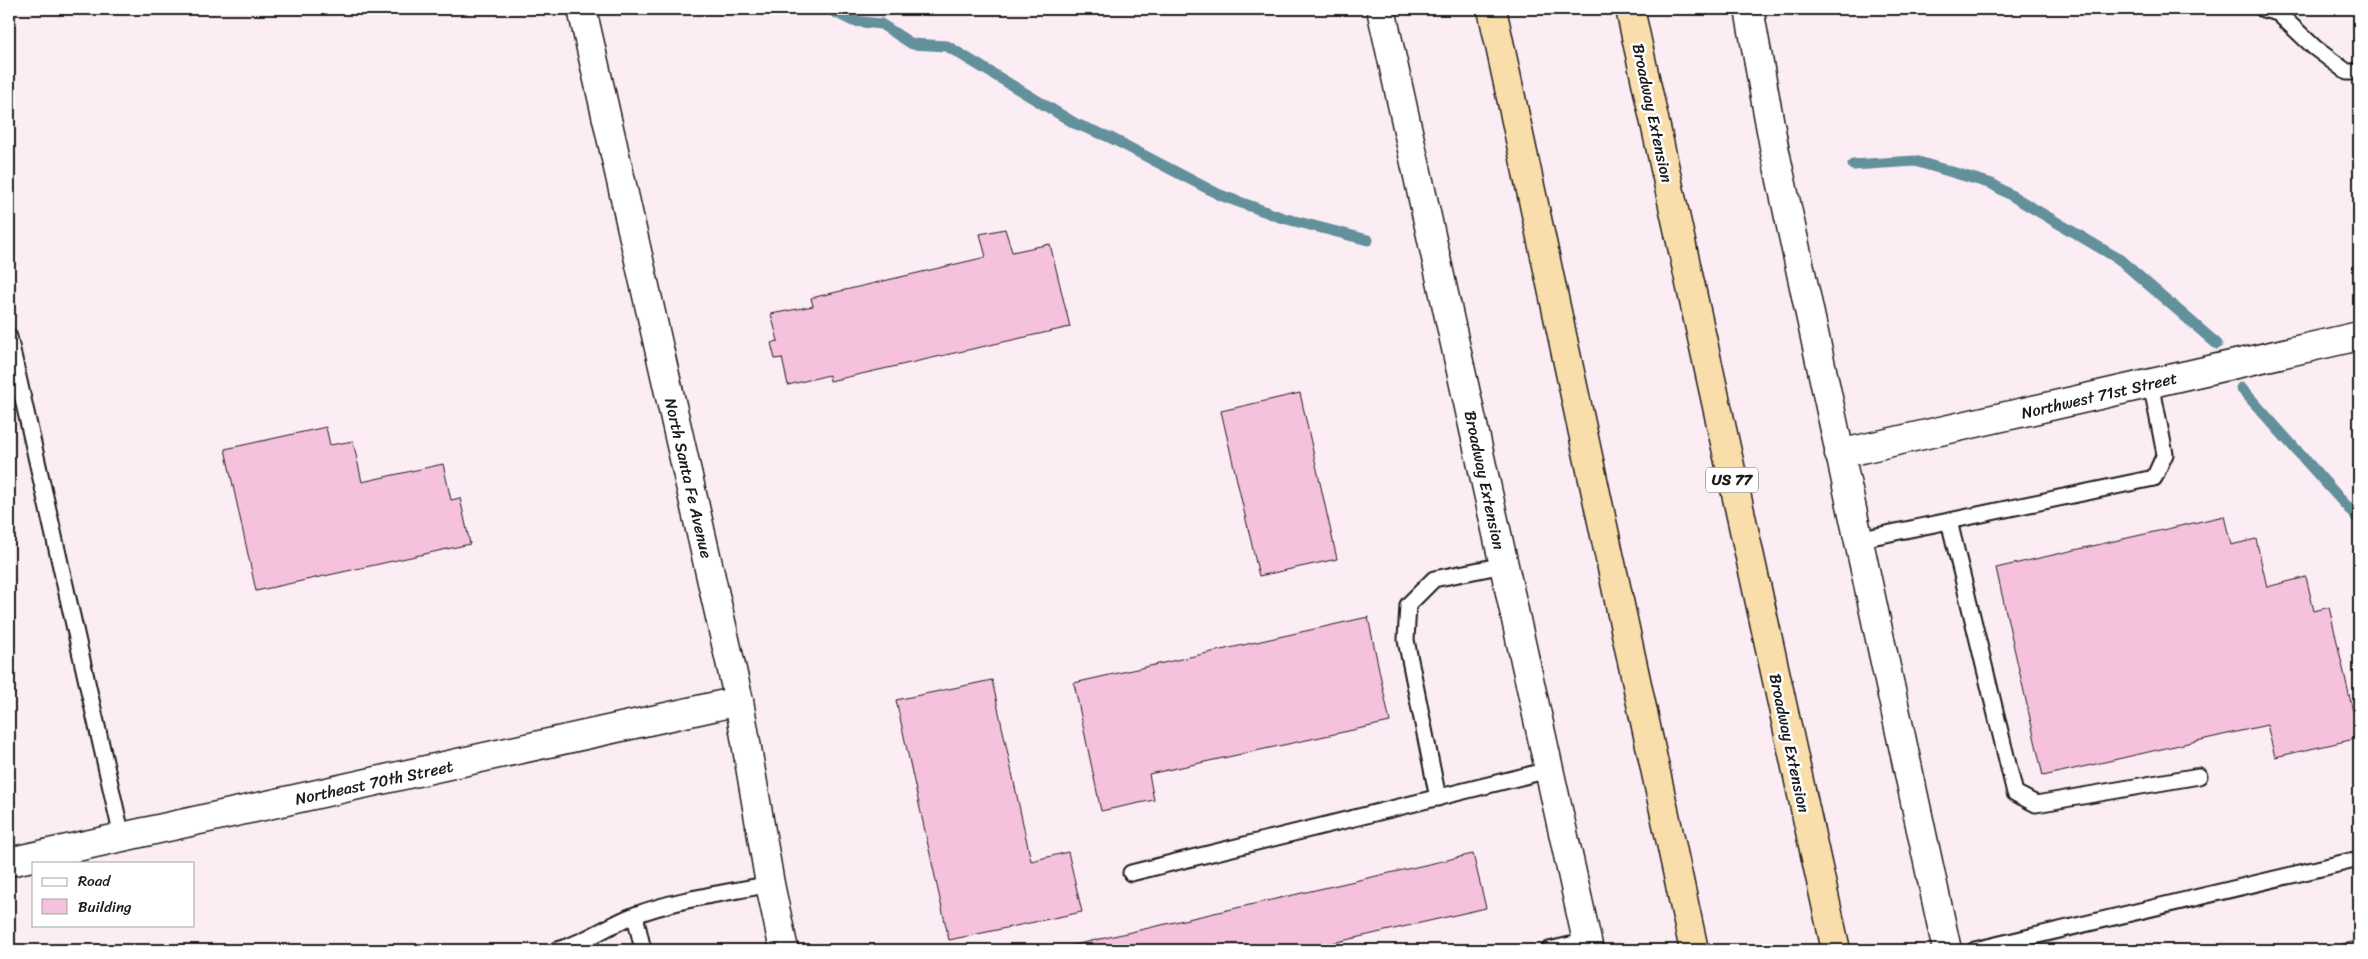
<svg xmlns="http://www.w3.org/2000/svg" width="2368" height="959" viewBox="0 0 2368 959" font-family="Sriracha,sans-serif">
<rect width="100%" height="100%" fill="#fcecf4"/>
<filter id="ink" filterUnits="userSpaceOnUse"><feTurbulence type="fractalNoise" baseFrequency=".02" numOctaves="2"/><feDisplacementMap in="SourceGraphic" scale="10" xChannelSelector="R" yChannelSelector="G"/><feConvolveMatrix kernelMatrix="1 2 1 2 8 2 1 2 1" color-interpolation-filters="sRGB"/></filter>
<g filter="url(#ink)">
<g fill="none" stroke-linecap="round" stroke-linejoin="round">
<g stroke="#62909b" stroke-width="11">
<path d="M829,9L853,21L881,24L912,44L947,46L1076,124L1109,137L1220,195L1283,218L1368,240"/>
<path d="M1853,165L1915,161L1992,184L2119,259L2217,344"/>
<path d="M2241,388L2359,520"/>
</g>
</g>
<g fill="#f6c1dc" stroke="#1c1c1c">
<path d="M1005,229L1012,252L1050,244L1070,327L830,381L829,375L788,385L782,358L775,359L771,343L778,341L771,314L813,306L811,298L986,257L980,234Z"/>
<path d="M1300,393L1337,559L1259,576L1221,411Z"/>
<path d="M326,427L330,445L353,441L362,482L443,464L451,500L460,498L470,544L256,591L225,449Z"/>
<path d="M2224,516L2231,545L2256,539L2267,587L2306,577L2314,611L2329,607L2359,738L2275,757L2267,725L2043,776L1996,568Z"/>
<path d="M1368,617L1390,722L1149,774L1154,800L1101,811L1074,683Z"/>
<path d="M992,680L1031,861L1068,852L1082,912L949,940L896,700Z"/>
<path d="M1473,854L1486,908L1302,950H1052Z"/>
<path d="M2359,940V950H2318Z"/>
</g>
<g fill="none" stroke-linecap="round" stroke-linejoin="round">
<g stroke="#1c1c1c" stroke-width="19">
<g id="service">
<path d="M2263,9L2278,13L2315,48L2347,72H2359"/>
<path d="M9,337L122,837"/>
<path d="M2151,383L2165,454L2154,478L1949,521L2015,793L2036,804L2199,776"/>
<path d="M1857,540L1949,521"/>
<path d="M1438,798L1406,640L1408,605L1434,579L1504,565"/>
<path d="M1131,873L1549,770"/>
<path d="M635,915L643,950"/>
<path d="M557,950C585,943 608,925 635,915C677,899 726,893 770,884"/>
<path d="M1549,950L1587,941"/>
<path d="M1975,950L2359,859"/>
</g>
</g>
<g stroke="#1c1c1c" stroke-width="31">
<g id="minor">
<path d="M582,9L739,701L770,884L784,950"/>
<path d="M1839,454L2359,336"/>
<path d="M9,862L739,701"/>
</g>
</g>
<g stroke="#1c1c1c" stroke-width="31">
<g id="secondary">
<path d="M1381,9L1589,950"/>
<path d="M1749,9L1775,152L1947,950"/>
</g>
</g>
<g stroke="#1c1c1c" stroke-width="31">
<g id="motorway">
<path d="M1492,9L1694,950"/>
<path d="M1630,9L1836,950"/>
</g>
</g>
<use href="#service" stroke="#fff" stroke-width="15"/>
<use href="#minor" stroke="#fff" stroke-width="28"/>
<use href="#secondary" stroke="#fff" stroke-width="28"/>
<use href="#motorway" stroke="#f9deab" stroke-width="28"/>
</g>
</g>
<g text-anchor="middle" stroke-width="5" stroke-linejoin="round" paint-order="stroke">
<rect fill="#fff" stroke="#606060" stroke-width="1" x="1706" y="467.5" width="52" height="25" rx="4"/>
<g font-size="15" font-weight="bold" fill="#1c1c1c">
<text x="1732" y="485">US 77</text>
</g>
<g font-size="16" fill="#1c1c1c" stroke="#fff">
<text transform="translate(1653 113) rotate(78)" y="6">Broadway Extension</text>
<text transform="translate(2099 395) rotate(-13)" y="6">Northwest 71st Street</text>
<text transform="translate(689 478) rotate(77)" y="6">North Santa Fe Avenue</text>
<text transform="translate(1485 480) rotate(78)" y="6">Broadway Extension</text>
<text transform="translate(1790 743) rotate(78)" y="6">Broadway Extension</text>
<text transform="translate(374 782) rotate(-12)" y="6">Northeast 70th Street</text>
</g>
</g>
<rect width="2368" height="959" fill="none" stroke="#fff" stroke-width="30"/>
<rect x="15" y="15" width="2338" height="929" fill="none" stroke="#1c1c1c" stroke-width="2" filter="url(#ink)"/>
<rect x="32" y="862" width="162" height="65" fill="#ffffff" stroke="#a4a4a4"/>
<rect x="42" y="878" width="25" height="8" fill="#ffffff" stroke="#a4a4a4"/>
<text x="78" y="886" font-size="15" fill="#1c1c1c">Road</text>
<rect x="42" y="899" width="25" height="15" fill="#f6c1dc" stroke="#a4a4a4"/>
<text x="78" y="912" font-size="15" fill="#1c1c1c">Building</text>
</svg>
